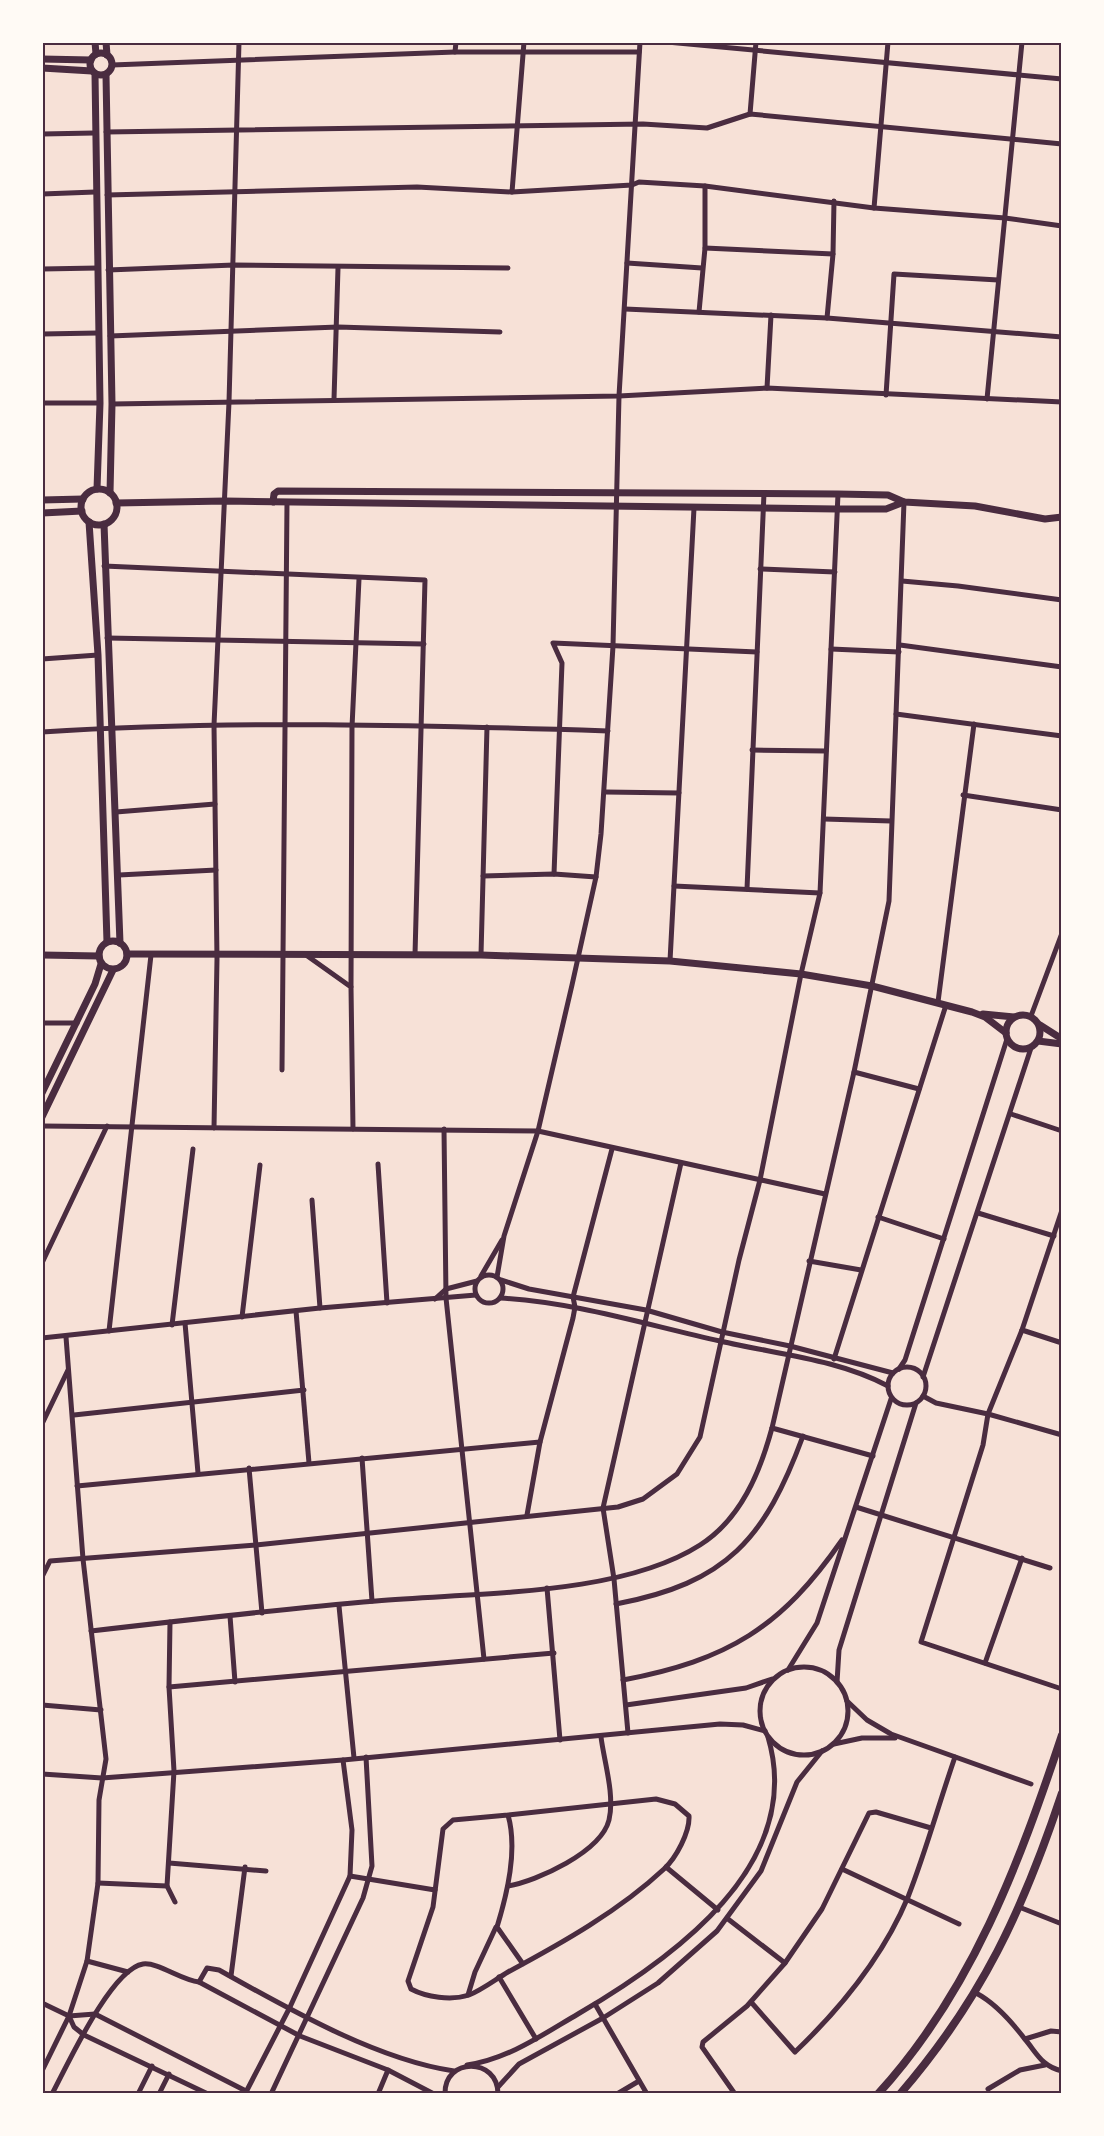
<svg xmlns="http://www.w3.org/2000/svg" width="1104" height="2136" viewBox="0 0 1104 2136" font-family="Helvetica,sans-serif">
<rect width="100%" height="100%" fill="#f7e1d7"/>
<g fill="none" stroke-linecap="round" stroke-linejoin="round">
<g stroke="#4a2c40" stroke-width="5">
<path d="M667,42L1062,79"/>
<path d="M455,52L456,42"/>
<path d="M112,65L455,52H639"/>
<path d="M750,114L756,42"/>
<path d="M106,132L643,124L707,128L750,114L1062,144"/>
<path d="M42,134L94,133"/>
<path d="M512,192L524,42"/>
<path d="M42,194L95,192"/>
<path d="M107,195L417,187L512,192L632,185L639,182L705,186L874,208L1005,218L1062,226"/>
<path d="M874,208L888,42"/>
<path d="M705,248L833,254"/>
<path d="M627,263L702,268"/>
<path d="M42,269L98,268"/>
<path d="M108,270L234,265L508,268"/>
<path d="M625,309L827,318L1062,337"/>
<path d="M699,312L705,248V186"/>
<path d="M827,318L833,254L834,201"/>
<path d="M42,334L98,333"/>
<path d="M110,336L338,327L500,332"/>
<path d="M767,388L771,315"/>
<path d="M886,395L894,274L998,280"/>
<path d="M334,399L338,268"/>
<path d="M987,399L1022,42"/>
<path d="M42,403H100"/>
<path d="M112,404L619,396L767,388L1062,402"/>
<path d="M104,566L425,580L415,955"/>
<path d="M760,569L835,572"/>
<path d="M902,581L958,586L1062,600"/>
<path d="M107,638L424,644"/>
<path d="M900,645L1062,667"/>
<path d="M831,649L899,652"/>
<path d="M42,659L98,655"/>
<path d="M896,714L1062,736"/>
<path d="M42,732C230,720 420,725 608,731"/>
<path d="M752,750L826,751"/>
<path d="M605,792L679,793"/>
<path d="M963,795L1062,810"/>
<path d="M116,812L215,804"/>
<path d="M824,819L891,821"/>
<path d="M554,874L562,663L553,643L757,652"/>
<path d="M119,875L216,870"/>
<path d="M483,876L554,874L596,877"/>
<path d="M674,886L820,893"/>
<path d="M747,889L764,493"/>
<path d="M306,955L351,987L353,1129"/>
<path d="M481,955L487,727"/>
<path d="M670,961L694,508"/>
<path d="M351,987L352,727L359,579"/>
<path d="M938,1002L974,724"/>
<path d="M1031,1016L1062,933"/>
<path d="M42,1023H77"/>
<path d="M282,1070L287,502"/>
<path d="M854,1072L919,1089"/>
<path d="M1011,1114L1062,1131"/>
<path d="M42,1126L538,1131L825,1194"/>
<path d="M214,1128L217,959L214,725L229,402L239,42"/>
<path d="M444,1129L446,1298L484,1659"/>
<path d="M378,1164L387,1303"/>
<path d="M312,1200L320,1308"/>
<path d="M1062,1210L1022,1330L988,1414L983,1445L921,1642L1062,1689"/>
<path d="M978,1213L1054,1236"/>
<path d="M878,1217L944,1239"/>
<path d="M809,1261L861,1270"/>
<path d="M42,1263L107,1126"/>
<circle cx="489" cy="1289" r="14"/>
<path d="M481,1276L502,1240"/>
<path d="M497,1277L504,1236L538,1131L572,985L596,877L601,834L613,646L619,396L640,42"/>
<path d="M501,1280L529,1289L646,1310L722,1332L790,1346L893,1373"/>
<path d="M500,1298C575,1302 647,1325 720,1341C775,1354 838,1359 888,1386"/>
<path d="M435,1299L446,1289L477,1281"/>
<path d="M296,1311L309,1463"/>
<path d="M242,1317L260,1165"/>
<path d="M185,1323L198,1473"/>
<path d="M172,1325L193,1149"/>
<path d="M1022,1330L1062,1343"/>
<path d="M109,1331L151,955"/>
<path d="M42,1338L320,1308L476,1295"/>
<path d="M834,1359L946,1005"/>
<circle cx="907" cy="1386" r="19"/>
<path d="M899,1369L905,1360L1007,1039"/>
<path d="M923,1377L1031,1048"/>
<path d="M923,1396L936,1403L988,1414L1062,1435"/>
<path d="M74,1415L304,1390"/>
<path d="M42,1424L68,1370"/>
<path d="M772,1428L873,1456"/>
<path d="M362,1458L372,1601"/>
<path d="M249,1468L262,1613"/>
<path d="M77,1486L540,1442"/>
<path d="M856,1507L1050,1568"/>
<path d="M527,1515L540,1442L573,1318L575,1307L573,1297L612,1149"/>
<path d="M42,1577L50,1561L256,1545L618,1507L643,1499L677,1474L700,1437L739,1260L760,1180L801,974L820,893L838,494"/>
<path d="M547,1588L560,1740"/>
<path d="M616,1604C727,1583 765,1539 803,1436"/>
<path d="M339,1606L354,1758"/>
<path d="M230,1616L235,1682"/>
<path d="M91,1631C186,1620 281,1609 376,1601C472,1592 619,1597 700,1545C741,1519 760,1472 772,1428L854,1072L889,901L904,502"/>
<path d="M985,1663L1022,1558"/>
<circle cx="804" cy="1711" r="44"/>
<path d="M788,1670L817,1623L891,1399"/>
<path d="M623,1680C728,1660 781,1628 842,1540"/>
<path d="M837,1682L839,1650L916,1403"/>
<path d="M169,1687L554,1653"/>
<path d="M847,1701L867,1720L891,1734L1031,1784"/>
<path d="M42,1705L101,1710"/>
<path d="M626,1705L746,1688L772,1679"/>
<path d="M628,1733L614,1579L603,1508L681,1163"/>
<path d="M834,1744L862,1738H895"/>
<path d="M42,1774L102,1778L343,1760L720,1724L743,1725L765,1731"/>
<path d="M508,1815L656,1799L675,1804L689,1816C690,1832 676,1858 664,1869C619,1911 562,1943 508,1972C496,1979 482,1990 469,1995C451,2001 426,1997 411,1989L408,1981L433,1907L443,1829L453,1820L508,1815C518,1850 507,1894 497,1927L523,1964"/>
<path d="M169,1863L266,1871"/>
<path d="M666,1867L718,1910"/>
<path d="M842,1869L959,1924"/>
<path d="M350,1876L435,1890"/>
<path d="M98,1883L167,1886L175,1902"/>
<path d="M167,1886L174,1771L169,1687L170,1622"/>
<path d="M508,1886C537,1881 601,1852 609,1820C615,1795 604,1761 601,1737"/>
<path d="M1019,1907L1062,1924"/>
<path d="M728,1919L785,1963"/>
<path d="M87,1961L128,1972"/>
<path d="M231,1976L245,1867"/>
<path d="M499,1977L536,2039"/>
<path d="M199,1982L207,1968L219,1970C287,2008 377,2060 454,2071"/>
<path d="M976,1993C995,2003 1011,2021 1024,2038C1037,2053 1041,2066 1062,2071"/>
<path d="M468,1995L475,1972L496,1927"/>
<path d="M751,2002L795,2052C841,2008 883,1957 908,1897C926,1851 939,1803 955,1757"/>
<path d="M42,2003L69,2016L74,2027L84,2035L208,2094"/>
<path d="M595,2004L647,2094"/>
<path d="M69,2016L95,2014L246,2091"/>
<path d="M1025,2039L1051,2031L1062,2032"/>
<path d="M467,2065C508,2059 542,2035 578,2014C672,1959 806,1865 768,1737"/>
<path d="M42,2071L69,2016L87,1961L98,1883L99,1800L106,1759L83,1559L66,1337"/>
<path d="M498,2087L519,2064L603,2018L658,1983L717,1931L761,1871L797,1782L822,1751"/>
<path d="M988,2089L1020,2070L1045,2065"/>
<path d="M52,2094C67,2066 111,1969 143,1964C158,1962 181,1980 199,1982L300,2036L388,2070L434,2094"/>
<path d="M138,2094L152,2066"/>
<path d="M159,2094L169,2074"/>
<path d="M245,2094L290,2007L350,1876L352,1830L343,1760"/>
<path d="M271,2094L363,1898L372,1866L366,1757"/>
<path d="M378,2094L388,2070"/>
<path d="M445,2094C444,2057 498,2057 498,2094"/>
<path d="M617,2094L639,2081"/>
<path d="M735,2094L702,2047L703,2042L747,2006L785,1963L822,1909L869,1813L876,1812L931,1828"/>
</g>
<g stroke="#4a2c40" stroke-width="7">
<path d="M95,42L96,54"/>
<path d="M106,42L107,55"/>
<circle cx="101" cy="64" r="11"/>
<path d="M42,59L91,60"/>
<path d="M42,68L92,71"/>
<path d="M95,74L100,403L97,489"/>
<path d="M106,75L112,404L110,493"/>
<circle cx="99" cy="507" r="18"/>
<path d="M42,500L83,499"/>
<path d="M273,502L274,494L278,491L838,494L888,495L904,502L975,506L1045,519L1062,517"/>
<path d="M116,503L225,501L837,509H886L904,502"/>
<path d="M42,513L82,511"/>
<path d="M89,522L98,655L107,942"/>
<path d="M104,524L120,943"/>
<circle cx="113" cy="955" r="14"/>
<path d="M127,954L481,955L670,961L801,974L872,986L972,1012L985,1017L1006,1033"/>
<path d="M42,955L99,956"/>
<path d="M983,1014L1014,1017"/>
<circle cx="1023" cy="1032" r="17"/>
<path d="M1040,1025L1062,1039"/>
<path d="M1038,1041L1062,1044"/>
<path d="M42,1093L95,984L101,964"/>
<path d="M42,1117L113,970"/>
</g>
<g stroke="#4a2c40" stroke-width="8">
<path d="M878,2094C972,1991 1019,1864 1062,1735"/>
<path d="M900,2094C982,1999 1023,1910 1062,1793"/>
</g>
</g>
<rect width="1104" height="2136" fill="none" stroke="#fffaf5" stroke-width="87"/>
<rect x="44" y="44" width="1016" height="2048" fill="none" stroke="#4a2c40" stroke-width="2"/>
</svg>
